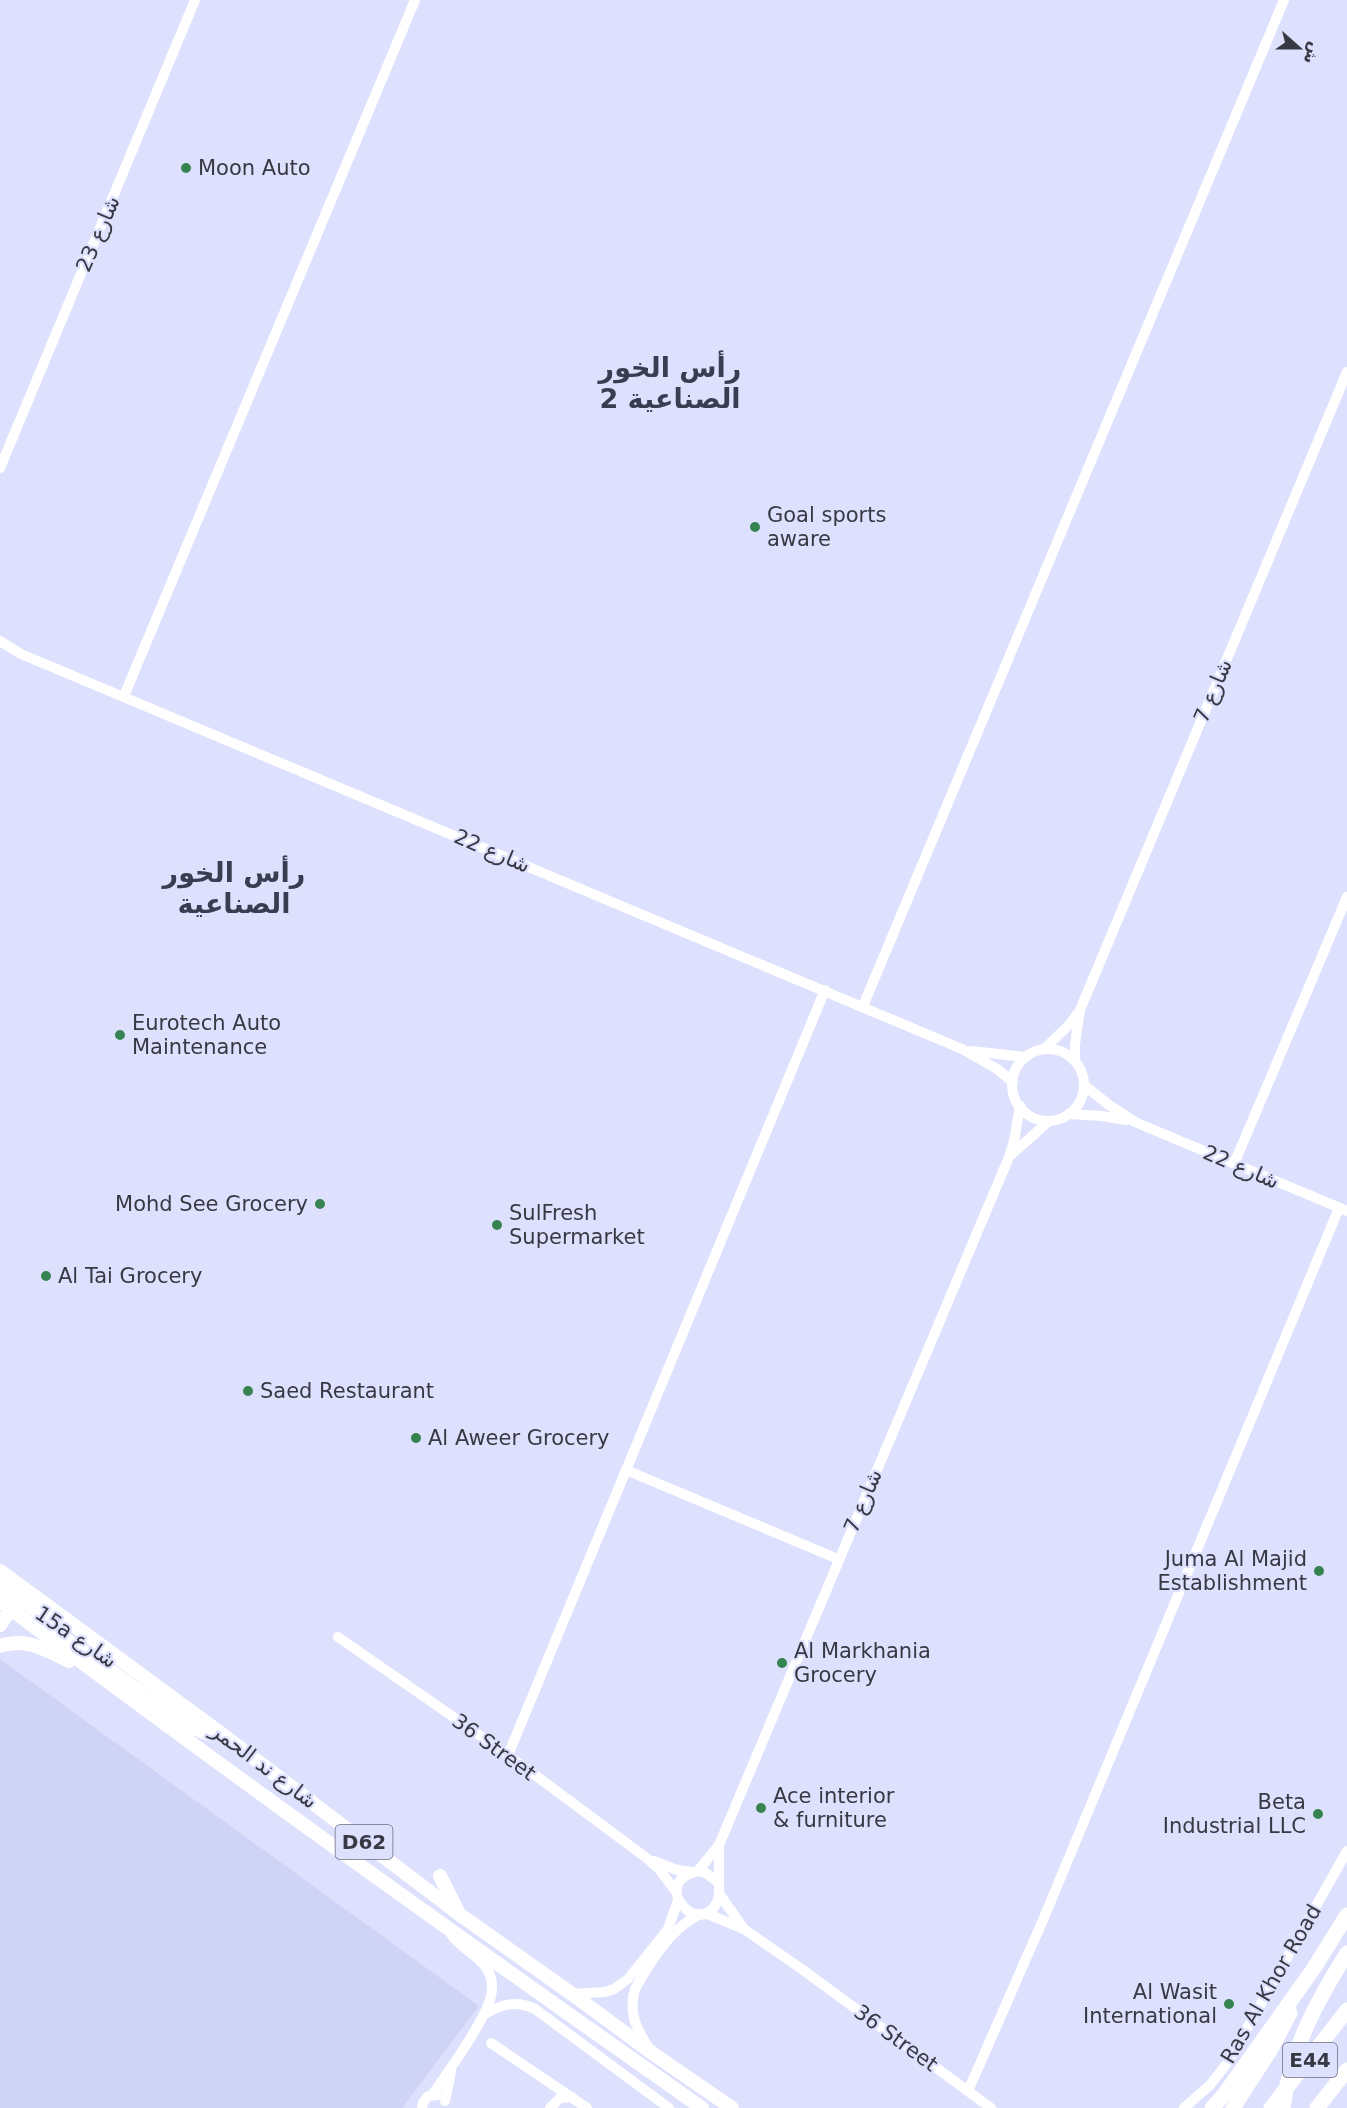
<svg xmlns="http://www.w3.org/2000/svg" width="1347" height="2108" viewBox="0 0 1347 2108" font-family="'DejaVu Sans','Noto Sans Arabic',sans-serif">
<rect width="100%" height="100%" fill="#dee1fd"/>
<path fill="#cfd4f6" d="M0,1659L479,2006L402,2108H0Z"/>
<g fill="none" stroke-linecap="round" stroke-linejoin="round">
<g stroke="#fff" stroke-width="10">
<path d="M0,468L195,0"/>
<path d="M0,641L21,654L962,1049L997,1069L1013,1082"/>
<path d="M124,696L415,0"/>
<path d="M863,1006L1284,0"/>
<path d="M1044,1049L1069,1025L1078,1013"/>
<circle cx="1048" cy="1085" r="36"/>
<path d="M971,1051L1026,1057"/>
<path d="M1075,1061V1044L1080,1010L1347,372"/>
<path d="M1084,1085L1109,1105L1135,1122L1347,1211"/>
<path d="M1069,1114L1102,1116L1126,1120"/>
<path d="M1011,1155L1049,1121"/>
<path d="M1234,1164L1347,897"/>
<path d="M626,1470L838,1559"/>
<path d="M338,1637L508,1755L648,1859L659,1869L677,1893"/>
<path d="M508,1755L825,990"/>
<path d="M719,1848V1883"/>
<path d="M654,1861L677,1870L692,1872"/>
<path d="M698,1871L719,1845L1009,1157L1014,1141L1020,1106"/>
<path d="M698,1871L706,1873L719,1883C719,1889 720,1896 717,1902C699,1940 648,1882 698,1871Z"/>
<path d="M720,1895L744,1929L803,1970L991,2108"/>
<path d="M705,1913L744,1929"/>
<path d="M572,1994L605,1992L614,1989L628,1979L668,1929L678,1900"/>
<path d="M485,2014C502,2004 516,2000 535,2009L669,2108"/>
<path d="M491,2043L587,2108"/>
<path d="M649,2048C636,2028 628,2013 635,1989C651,1961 670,1929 700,1914"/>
<path d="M968,2091L1043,1920L1339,1208"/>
<path d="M432,2095C448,2072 485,2021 491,1996C493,1987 492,1977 487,1969C478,1954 460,1949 451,1934"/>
<path d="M445,2101L451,2072"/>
<path d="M422,2108L423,2103L428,2096L438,2095"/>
<path d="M550,2108L560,2098L572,2097"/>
<path d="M1184,2108L1210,2085L1228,2062L1347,1851"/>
</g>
<g stroke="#fff" stroke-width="14">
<path d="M0,1571L223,1735L459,1914L572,1994L655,2055L732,2108"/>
<path d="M0,1586L58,1625"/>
<path d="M0,1601C231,1775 466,1942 702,2108"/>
<path d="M0,1625L15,1603"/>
<path d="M46,1625L187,1725L208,1734L223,1735"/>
<path d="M0,1646C25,1637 47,1650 69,1661"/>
<path d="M440,1876L458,1912"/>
</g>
<g stroke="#fff" stroke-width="15">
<path d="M1212,2108L1223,2096L1314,1968L1347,1915"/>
<path d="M1233,2108L1271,2049L1290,2013"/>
<path d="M1271,2108L1347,2010"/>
<path d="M1283,2108C1290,2050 1317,2001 1347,1953"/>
<path d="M1317,2108L1347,2070"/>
</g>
</g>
<g fill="#368352" stroke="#dee1fd" stroke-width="2">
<circle cx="186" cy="168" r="6"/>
<circle cx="755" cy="527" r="6"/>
<circle cx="120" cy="1035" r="6"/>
<circle cx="320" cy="1204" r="6"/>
<circle cx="497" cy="1225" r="6"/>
<circle cx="46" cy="1276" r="6"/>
<circle cx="248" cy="1391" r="6"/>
<circle cx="416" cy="1438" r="6"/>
<circle cx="1319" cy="1571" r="6"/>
<circle cx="782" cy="1663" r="6"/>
<circle cx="761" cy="1808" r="6"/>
<circle cx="1318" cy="1814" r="6"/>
<circle cx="1229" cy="2004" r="6"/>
</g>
<g text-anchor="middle" stroke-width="4.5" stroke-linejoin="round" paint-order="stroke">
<g fill="#dee1fd" stroke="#6a6b7c" stroke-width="1.5">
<rect x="335.5" y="1825" width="57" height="34" rx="4.5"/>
<rect x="1283" y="2043" width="54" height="34" rx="4.5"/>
</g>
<g font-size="20" font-weight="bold" fill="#383944">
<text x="364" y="1849">D62</text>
<text x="1310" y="2067">E44</text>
</g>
<g font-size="21" fill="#383944" stroke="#dee1fd" text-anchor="start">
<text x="198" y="175">Moon Auto</text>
<text x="767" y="522">Goal sports<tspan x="767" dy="24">aware</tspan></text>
<text x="132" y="1030">Eurotech Auto<tspan x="132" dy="24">Maintenance</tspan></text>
<text x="308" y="1211" text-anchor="end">Mohd See Grocery</text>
<text x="509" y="1220">SulFresh<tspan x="509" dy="24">Supermarket</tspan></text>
<text x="58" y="1283">Al Tai Grocery</text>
<text x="260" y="1398">Saed Restaurant</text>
<text x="428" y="1445">Al Aweer Grocery</text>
<text x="1307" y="1566" text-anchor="end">Juma Al Majid<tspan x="1307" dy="24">Establishment</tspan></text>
<text x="794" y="1658">Al Markhania<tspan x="794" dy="24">Grocery</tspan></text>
<text x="773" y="1803">Ace interior<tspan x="773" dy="24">&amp; furniture</tspan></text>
<text x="1306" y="1809" text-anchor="end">Beta<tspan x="1306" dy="24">Industrial LLC</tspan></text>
<text x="1217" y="1999" text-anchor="end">Al Wasit<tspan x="1217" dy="24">International</tspan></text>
</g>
<g font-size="21" fill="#383944" stroke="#dee1fd">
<text transform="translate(98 234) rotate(-67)" y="7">شارع 23</text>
<text transform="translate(1213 691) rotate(-67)" y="7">شارع 7</text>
<text transform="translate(492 851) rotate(23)" y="7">شارع 22</text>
<text transform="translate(1241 1167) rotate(23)" y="7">شارع 22</text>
<text transform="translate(863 1501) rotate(-67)" y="7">شارع 7</text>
<text transform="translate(76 1637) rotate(34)" y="7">15a شارع</text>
<text transform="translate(494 1747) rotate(36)" y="7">36 Street</text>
<text transform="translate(264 1766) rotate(37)" y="7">شارع ند الحمر</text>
<text transform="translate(1271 1984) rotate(-60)" y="7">Ras Al Khor Road</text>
<text transform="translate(896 2038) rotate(36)" y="7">36 Street</text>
</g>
<g font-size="27" font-weight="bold" fill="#3a3c52" stroke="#dee1fd">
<text x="670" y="377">رأس الخور<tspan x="670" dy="31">الصناعية 2</tspan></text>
<text x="234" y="882">رأس الخور<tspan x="234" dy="31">الصناعية</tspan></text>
</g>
</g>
<g transform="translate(1299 48) rotate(111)" stroke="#dee1fd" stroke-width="4.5" paint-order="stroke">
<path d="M0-4.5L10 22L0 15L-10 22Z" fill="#383944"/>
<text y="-9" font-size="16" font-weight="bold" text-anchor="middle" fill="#383944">ش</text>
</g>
</svg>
